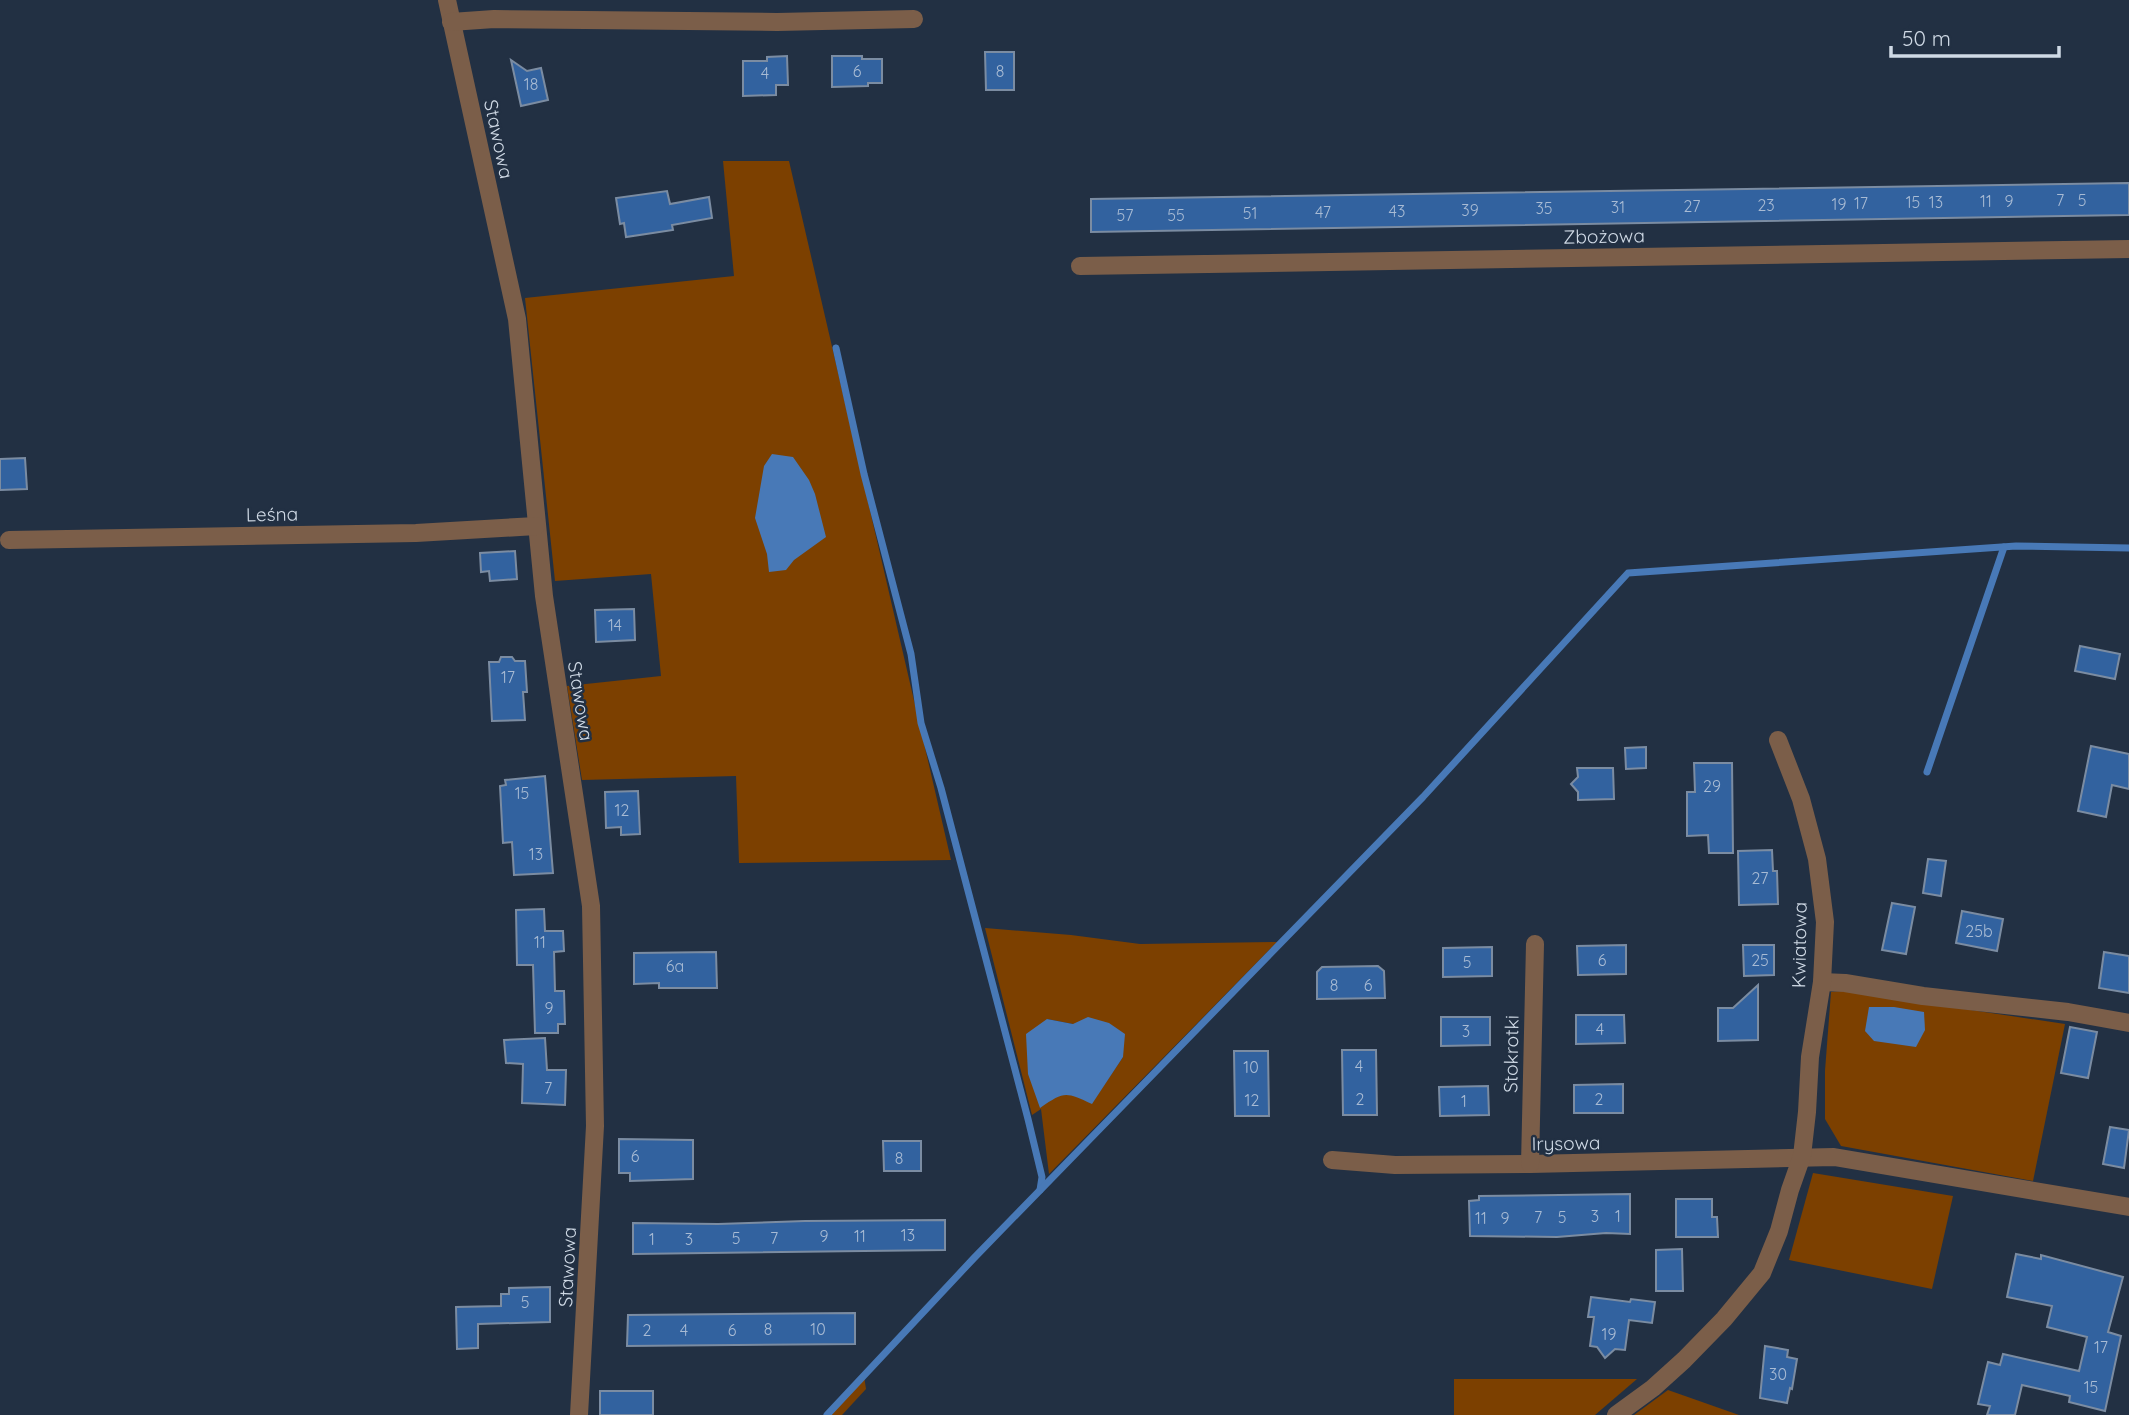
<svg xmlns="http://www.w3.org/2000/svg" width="2129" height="1415" viewBox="0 0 2129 1415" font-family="Quicksand,sans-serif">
<rect width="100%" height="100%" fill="#223043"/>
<g fill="#7c4000" fill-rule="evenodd">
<path d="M723,161H789L951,860L739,863L736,776L582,780L567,686L661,676L651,574L555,581L525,298L734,276Z"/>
<path d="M985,928L1071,935L1140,944L1277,942L1049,1174L1041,1109L1032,1115ZM1047,1019L1073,1024L1123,1057L1092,1103L1073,1095L1060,1094Z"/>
<path d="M1843,991L2065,1024L2033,1181L1841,1146L1825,1119V1071L1831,992Z"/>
<path d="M1813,1173L1953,1196L1932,1289L1789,1260Z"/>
<path d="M864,1376L866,1389L842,1415H827Z"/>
<path d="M1454,1379H1637L1595,1415H1454Z"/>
<path d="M1668,1390L1739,1415H1634Z"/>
</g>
<g fill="#4879b7">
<path d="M772,454L793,457L809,480L815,494L826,537L794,560L786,570L769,572L767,554L755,518L764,466Z"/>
<path d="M1869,1007H1894L1924,1012L1925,1030L1916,1047L1874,1041L1865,1031Z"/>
<path d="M1088,1017L1109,1023L1125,1034L1123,1057L1092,1104C1065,1092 1065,1091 1040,1108L1028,1074L1026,1034L1047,1019L1073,1024Z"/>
</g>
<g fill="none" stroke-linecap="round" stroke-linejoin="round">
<g stroke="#4879b7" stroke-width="7">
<path d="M836,348L864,474L911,654L921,723L941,788L1028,1119L1042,1177L1040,1190"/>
<path d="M1927,772L2004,547"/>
<path d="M827,1415L974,1258L1423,797L1628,573L2016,546L2129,548"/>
</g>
</g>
<g fill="#32629f" stroke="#7b8ca2" stroke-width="2">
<path d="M985,52H1014V90H986Z"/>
<path d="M787,56L788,85H776V95L743,96V61H767V57Z"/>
<path d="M832,56H862V59H882V83H868V86L832,87Z"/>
<path d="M511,60L527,71L541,68L548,100L521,106Z"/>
<path d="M2129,183V215L1091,232V199Z"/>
<path d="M667,191L670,204L709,197L712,218L672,225L673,230L626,237L624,223L620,224L616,198Z"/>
<path d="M25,458L27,489L0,490V459Z"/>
<path d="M515,551L517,579L490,581L489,571L481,572L480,553Z"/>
<path d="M634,609L635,640L596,642L595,610Z"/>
<path d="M2080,646L2120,654L2115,679L2075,671Z"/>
<path d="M501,657H512L515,661H525L527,692H523L525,720L492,721L489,662H499Z"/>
<path d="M2091,746L2129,754V789L2112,785L2106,817L2078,811Z"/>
<path d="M1646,747V768L1626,769L1625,748Z"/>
<path d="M1694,763H1732L1733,853H1709L1708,835L1687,836V792H1695Z"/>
<path d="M1577,768H1613L1614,799L1578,800V792L1571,784L1578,777Z"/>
<path d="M545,776L553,873L514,875L512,842L503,843L500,786L506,785L505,780Z"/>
<path d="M638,791L640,834L621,835V827L606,828L605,792Z"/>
<path d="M1772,850L1773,871H1777L1778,904L1739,905L1738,851Z"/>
<path d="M1928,859L1946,861L1941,896L1923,893Z"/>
<path d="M1892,903L1915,907L1906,954L1882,950Z"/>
<path d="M544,909L545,931H563L564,951L554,952L555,991H564L565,1024H558V1033H535L533,965H517L516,910Z"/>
<path d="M1962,911L2003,919L1997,951L1956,943Z"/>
<path d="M1626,945V974L1578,975L1577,946Z"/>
<path d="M1743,945H1774V975L1744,976Z"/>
<path d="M1492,947V976L1443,977V948Z"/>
<path d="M716,952L717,988H659V983L634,984V953Z"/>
<path d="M2104,952L2129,956V993L2099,988Z"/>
<path d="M1378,966L1384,971L1385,998L1317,999V972L1322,967Z"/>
<path d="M1758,985V1040L1718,1041V1008H1733Z"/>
<path d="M1576,1015H1624L1625,1043L1576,1044Z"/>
<path d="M1441,1017H1490V1045L1441,1046Z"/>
<path d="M2070,1027L2097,1032L2088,1078L2061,1073Z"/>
<path d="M545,1038L547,1070H566L565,1105L522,1103L523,1064L506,1063L504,1040Z"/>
<path d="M1342,1050H1376L1377,1115H1343Z"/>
<path d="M1234,1051H1268L1269,1116H1235Z"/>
<path d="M1623,1084V1113H1574V1085Z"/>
<path d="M1488,1086L1489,1115L1440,1116L1439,1087Z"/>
<path d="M2110,1127L2129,1130L2124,1168L2103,1164Z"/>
<path d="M619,1139L693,1140V1179L630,1181V1173H619Z"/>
<path d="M883,1141H921V1171H884Z"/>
<path d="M1630,1194V1234L1606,1233L1557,1237L1470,1236L1469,1201L1479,1200V1196Z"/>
<path d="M1676,1199H1712V1217H1717L1718,1237H1676Z"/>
<path d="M945,1220V1250L633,1254V1223L718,1224L805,1221Z"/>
<path d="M1682,1249L1683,1291H1656V1250Z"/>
<path d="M2016,1254L2041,1259V1255L2123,1277L2108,1332L2121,1336L2105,1411L2069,1402L2070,1396L2022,1385L2015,1415H1987L1990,1406L1978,1404L1988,1362L2000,1365L2003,1354L2079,1371L2087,1337L2047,1327L2052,1306L2007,1297Z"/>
<path d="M550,1287V1322L478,1324V1348L457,1349L456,1307L501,1306V1294H509V1288Z"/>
<path d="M1591,1297L1630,1302L1631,1299L1655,1302L1652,1323L1629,1320L1625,1350L1615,1349L1605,1358L1597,1347L1590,1346L1594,1317H1588Z"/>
<path d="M855,1313V1344L627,1346L628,1315Z"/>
<path d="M1765,1346L1788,1350L1787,1357L1797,1359L1792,1389L1790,1388L1787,1403L1760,1398Z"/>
<rect x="600" y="1391" width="53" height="24"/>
</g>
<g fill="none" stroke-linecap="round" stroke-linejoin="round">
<g stroke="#7b5e49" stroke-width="18">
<path d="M447,0L517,319L544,596L591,906L595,1126L579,1415"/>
<path d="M451,22L494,19L777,22L914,19"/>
<path d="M1080,266L2129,249"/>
<path d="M9,540L416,533L536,526"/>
<path d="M1822,982L1845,983L1923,996L2068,1012L2129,1023"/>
<path d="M1332,1160L1395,1165L1530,1164L1834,1157L2129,1207"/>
<path d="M1530,1164L1535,944"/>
<path d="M1616,1415L1653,1388L1684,1360L1724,1319L1762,1273L1779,1231L1790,1190L1802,1156L1807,1112L1810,1057L1822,982L1825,922L1817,859L1801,799L1778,740"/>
</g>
</g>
<g text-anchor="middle" stroke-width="5" stroke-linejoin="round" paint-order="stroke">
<g font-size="16" fill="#a8bbd4">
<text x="857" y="77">6</text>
<text x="1000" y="77">8</text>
<text x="765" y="79">4</text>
<text x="531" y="90">18</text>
<text x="2060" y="206">7</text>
<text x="2082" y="206">5</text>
<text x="1986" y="207">11</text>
<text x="2009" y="207">9</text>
<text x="1913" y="208">15</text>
<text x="1936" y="208">13</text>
<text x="1861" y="209">17</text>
<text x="1839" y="210">19</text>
<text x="1766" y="211">23</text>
<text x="1692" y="212">27</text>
<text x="1618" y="213">31</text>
<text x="1544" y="214">35</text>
<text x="1470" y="216">39</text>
<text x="1397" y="217">43</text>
<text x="1323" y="218">47</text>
<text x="1250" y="219">51</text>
<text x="1125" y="221">57</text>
<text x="1176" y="221">55</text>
<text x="615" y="631">14</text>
<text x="508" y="683">17</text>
<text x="1712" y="792">29</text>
<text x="522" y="799">15</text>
<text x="622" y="816">12</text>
<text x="536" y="860">13</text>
<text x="1760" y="884">27</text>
<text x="1979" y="937">25b</text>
<text x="540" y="948">11</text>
<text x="1602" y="966">6</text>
<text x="1760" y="966">25</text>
<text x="1467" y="968">5</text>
<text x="675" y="972">6a</text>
<text x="1334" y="991">8</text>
<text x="1368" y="991">6</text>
<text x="549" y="1014">9</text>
<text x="1600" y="1035">4</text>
<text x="1466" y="1037">3</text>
<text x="1359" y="1072">4</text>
<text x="1251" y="1073">10</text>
<text x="548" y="1094">7</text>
<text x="1360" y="1105">2</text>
<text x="1599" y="1105">2</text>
<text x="1252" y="1106">12</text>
<text x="1464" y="1107">1</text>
<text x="635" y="1162">6</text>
<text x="899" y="1164">8</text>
<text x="1595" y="1222">3</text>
<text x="1618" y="1222">1</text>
<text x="1538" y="1223">7</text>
<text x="1562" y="1223">5</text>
<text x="1481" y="1224">11</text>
<text x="1505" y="1224">9</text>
<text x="908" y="1241">13</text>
<text x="824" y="1242">9</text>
<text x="860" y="1242">11</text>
<text x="736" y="1244">5</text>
<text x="774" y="1244">7</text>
<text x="652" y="1245">1</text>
<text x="689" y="1245">3</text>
<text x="525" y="1308">5</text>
<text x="768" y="1335">8</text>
<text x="818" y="1335">10</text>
<text x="647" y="1336">2</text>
<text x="684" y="1336">4</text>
<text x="732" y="1336">6</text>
<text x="1609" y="1340">19</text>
<text x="2101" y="1353">17</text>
<text x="1778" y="1380">30</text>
<text x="2091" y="1393">15</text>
</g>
<g font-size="19" fill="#cfd9e5" stroke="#223043">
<text transform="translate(499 139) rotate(78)" y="7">Stawowa</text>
<text transform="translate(1604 236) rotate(-1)" y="7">Zbożowa</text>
<text transform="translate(272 514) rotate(-1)" y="7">Leśna</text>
<text transform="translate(581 701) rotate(81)" y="7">Stawowa</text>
<text transform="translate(1799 945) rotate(-89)" y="7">Kwiatowa</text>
<text transform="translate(1511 1054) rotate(-89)" y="7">Stokrotki</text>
<text transform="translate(1566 1143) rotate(-1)" y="7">Irysowa</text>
<text transform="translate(567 1267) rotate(-87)" y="7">Stawowa</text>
</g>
</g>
<path d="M1891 46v10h168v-10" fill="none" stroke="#cfd9e5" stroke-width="3.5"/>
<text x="1902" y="46" font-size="21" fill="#cfd9e5" stroke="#223043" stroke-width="5" paint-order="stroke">50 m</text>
</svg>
